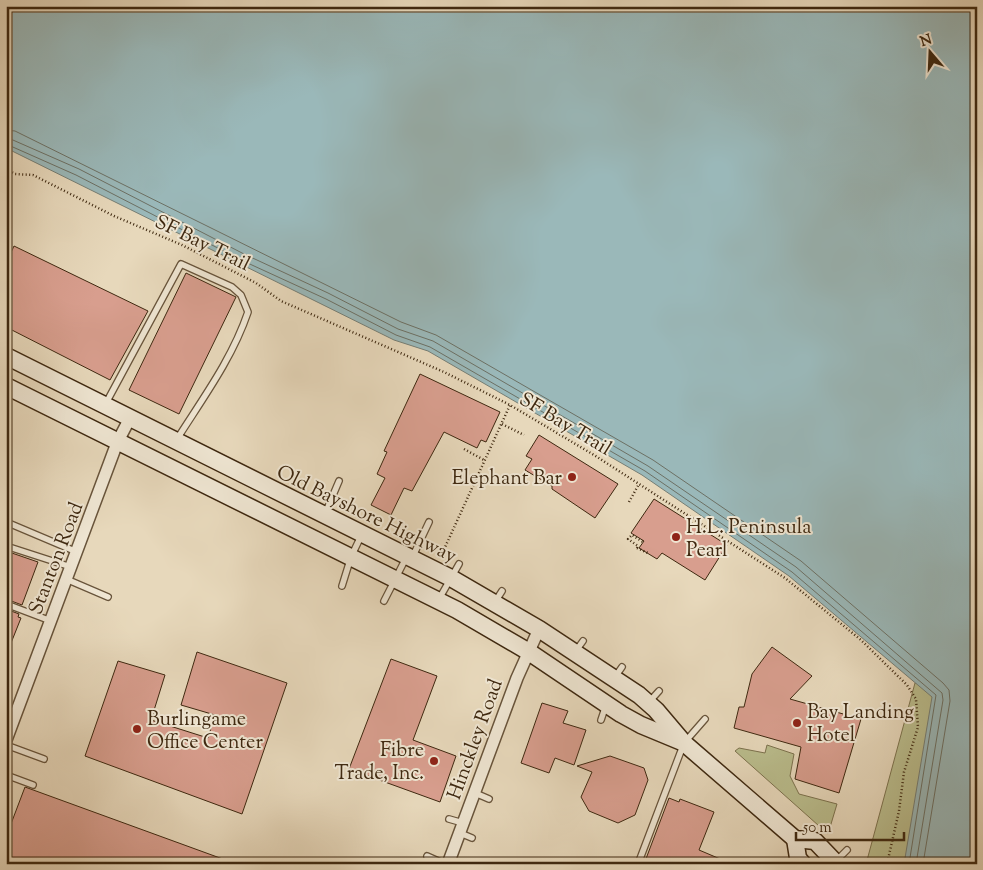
<svg xmlns="http://www.w3.org/2000/svg" width="983" height="870" viewBox="0 0 983 870" font-family="'Sorts Mill Goudy',serif">
<rect width="100%" height="100%" fill="#e7d8bb"/>
<filter id="stains"><feTurbulence type="fractalNoise" baseFrequency=".004" numOctaves="4"/><feColorMatrix values="0 0 0 0 .2 0 0 0 0 .09 0 0 0 0 .02 0 0 0 .5 -.17"/></filter>
<radialGradient id="worn" r=".72"><stop offset=".6" stop-color="#630" stop-opacity="0"/><stop offset="1" stop-color="#630" stop-opacity=".3"/></radialGradient>
<g fill="#babd8d" stroke="#7c724e">
<path d="M915,683L977,697V864H866Z"/>
<path d="M767,745L794,754L790,776L799,794L837,804L828,834L735,751L739,748L765,753Z"/>
</g>
<path fill="#9ab8b9" stroke="#757e75" d="M6,6H977V864H904L932,697L789,576L642,475L428,351L394,340L6,148Z"/>
<g fill="none" stroke-linecap="round" stroke-linejoin="round">
<g stroke="#6c7064" stroke-width="1">
<path d="M6,130L15,131L401,322L436,335L653,460L801,561L943,683L949,690L950,701L923,864"/>
<path d="M6,137L79,169L244,254L328,293L398,329L433,341L648,466L796,567L942,693L943,700L916,864"/>
<path d="M6,144L76,175L241,260L326,299L396,335L430,347L645,471L792,572L936,695L909,864"/>
</g>
</g>
<g fill="#d89e8e" stroke="#3e2810">
<path d="M14,246L148,311L110,380L6,327V263Z"/>
<path d="M186,273L236,297L179,414L129,390Z"/>
<path d="M420,374L500,412L486,442L481,440L477,448L444,432L412,491L404,488L391,515L371,505L385,478L377,474L387,452L384,451Z"/>
<path d="M539,435L618,484L595,518L552,489V486L525,470L532,459L526,456Z"/>
<path d="M654,499L727,545L705,580L662,553L657,559L639,548L644,541L631,533Z"/>
<path d="M6,551L38,562L22,605L6,599Z"/>
<path d="M6,609L19,614L18,617L21,618L7,653Z"/>
<path d="M772,647L812,676L790,699L861,719L839,793L795,779L801,747L734,728L739,707H744L752,674Z"/>
<path d="M197,652L287,683L242,814L85,756L118,661L165,675L151,720L208,738L215,715L181,705Z"/>
<path d="M391,659L437,676L413,740L456,756L440,802L349,769Z"/>
<path d="M542,703L568,711L563,723L586,730L574,765L555,758L549,773L521,763Z"/>
<path d="M610,756L644,768L648,780L635,815L618,823L589,811L581,797L592,772L577,766Z"/>
<path d="M25,787L231,862V864H6V837Z"/>
<path d="M669,798L679,802L680,799L714,812L699,850L732,864H644Z"/>
</g>
<g fill="none" stroke-linecap="round" stroke-linejoin="round">
<g stroke="#68543b" stroke-width="8">
<g id="lane">
<path d="M105,405L181,264L232,287L241,295L248,312C232,359 203,398 177,439"/>
<path d="M325,514L339,481"/>
<path d="M6,522L77,552"/>
<path d="M6,546L71,567"/>
<path d="M413,556L429,522"/>
<path d="M66,579L108,597"/>
<path d="M342,586L351,557L362,534"/>
<path d="M439,599L459,564"/>
<path d="M384,601L406,558"/>
<path d="M495,602L502,591"/>
<path d="M6,604L51,621"/>
<path d="M575,652L583,641"/>
<path d="M615,677L622,667"/>
<path d="M649,702L659,691"/>
<path d="M601,720L606,705"/>
<path d="M6,745L44,759"/>
<path d="M6,775L33,785"/>
<path d="M475,793L489,799"/>
<path d="M449,819L463,823"/>
<path d="M460,833L472,838"/>
<path d="M427,856L445,864"/>
<path d="M837,860L847,850"/>
<path d="M638,864L684,743L705,719"/>
</g>
</g>
<g stroke="#68543b" stroke-width="14">
<g id="street">
<path d="M6,740L117,443L130,418"/>
<path d="M448,864L517,678L539,629"/>
</g>
</g>
<g stroke="#3e2810" stroke-width="19">
<g id="secondary">
<path d="M6,356L451,578L539,629L639,695L656,710L684,743L795,839L815,841L837,864"/>
<path d="M6,386L457,610L529,652L621,714L641,725L682,742"/>
<path d="M795,839L798,858L803,864"/>
</g>
</g>
<g stroke="#3e2810" stroke-width="2.5" stroke-dasharray="1 2.5" stroke-linecap="butt">
<path d="M6,169L15,174L33,175L114,216L182,245L256,283L281,301L444,372L510,405L594,455L785,578L861,640L907,685L916,699L918,727L904,772L899,811L887,864"/>
<path d="M502,424L524,435"/>
<path d="M464,449L484,460"/>
<path d="M629,502L639,484"/>
<path d="M637,548L638,546L628,539L632,535L643,542"/>
<path d="M637,548L648,553"/>
<path d="M441,556L510,405"/>
</g>
<use href="#lane" stroke="#efe6d3" stroke-width="5.5"/>
<use href="#street" stroke="#efe6d3" stroke-width="11"/>
<use href="#secondary" stroke="#efe6d3" stroke-width="16"/>
</g>
<g fill="#8f2418" stroke="#efe6d3" stroke-width="2">
<circle cx="572" cy="477" r="5"/>
<circle cx="676" cy="537" r="5"/>
<circle cx="797" cy="723" r="5"/>
<circle cx="137" cy="729" r="5"/>
<circle cx="434" cy="761" r="5"/>
</g>
<g text-anchor="middle" stroke-width="4" stroke-linejoin="round" paint-order="stroke">
<g font-size="20" fill="#3e2810" stroke="#efe6d3">
<text transform="translate(203 242) rotate(26)" y="7">SF Bay Trail</text>
<text transform="translate(566 423) rotate(31)" y="7">SF Bay Trail</text>
<text transform="translate(367 513) rotate(26)" y="7">Old Bayshore Highway</text>
<text transform="translate(55 558) rotate(-69)" y="7">Stanton Road</text>
<text transform="translate(474 739) rotate(-70)" y="7">Hinckley Road</text>
</g>
<g font-size="20" fill="#3e2810" stroke="#efe6d3" text-anchor="start">
<text x="562" y="484" text-anchor="end">Elephant Bar</text>
<text x="686" y="533">H.L. Peninsula<tspan x="686" dy="23">Pearl</tspan></text>
<text x="807" y="718">Bay Landing<tspan x="807" dy="23">Hotel</tspan></text>
<text x="147" y="725">Burlingame<tspan x="147" dy="23">Office Center</tspan></text>
<text x="424" y="756" text-anchor="end">Fibre<tspan x="424" dy="23">Trade, Inc.</tspan></text>
</g>
</g>
<rect width="983" height="870" fill="none" stroke="#e7d8bb" stroke-width="25"/>
<rect x="8" y="8" width="968" height="855" fill="none" stroke="#3e2810" stroke-width="2.5"/>
<rect x="12" y="12" width="958" height="845" fill="none" stroke="#3e2810"/>
<g transform="translate(930 52) rotate(341)" stroke="#efe6d3" stroke-width="4" paint-order="stroke">
<path d="M0-4L9 19L0 12L-9 19Z" fill="#3e2810"/>
<text y="-8" font-size="14" font-weight="bold" text-anchor="middle" fill="#3e2810">N</text>
</g>
<path d="M796 832v8h108v-8" fill="none" stroke="#3e2810" stroke-width="2.5"/>
<text x="803" y="832" font-size="15" fill="#3e2810" stroke="#efe6d3" stroke-width="4" paint-order="stroke">50 m</text>
<rect width="100%" height="100%" filter="url(#stains)"/>
<rect width="100%" height="100%" fill="url(#worn)"/>
</svg>
